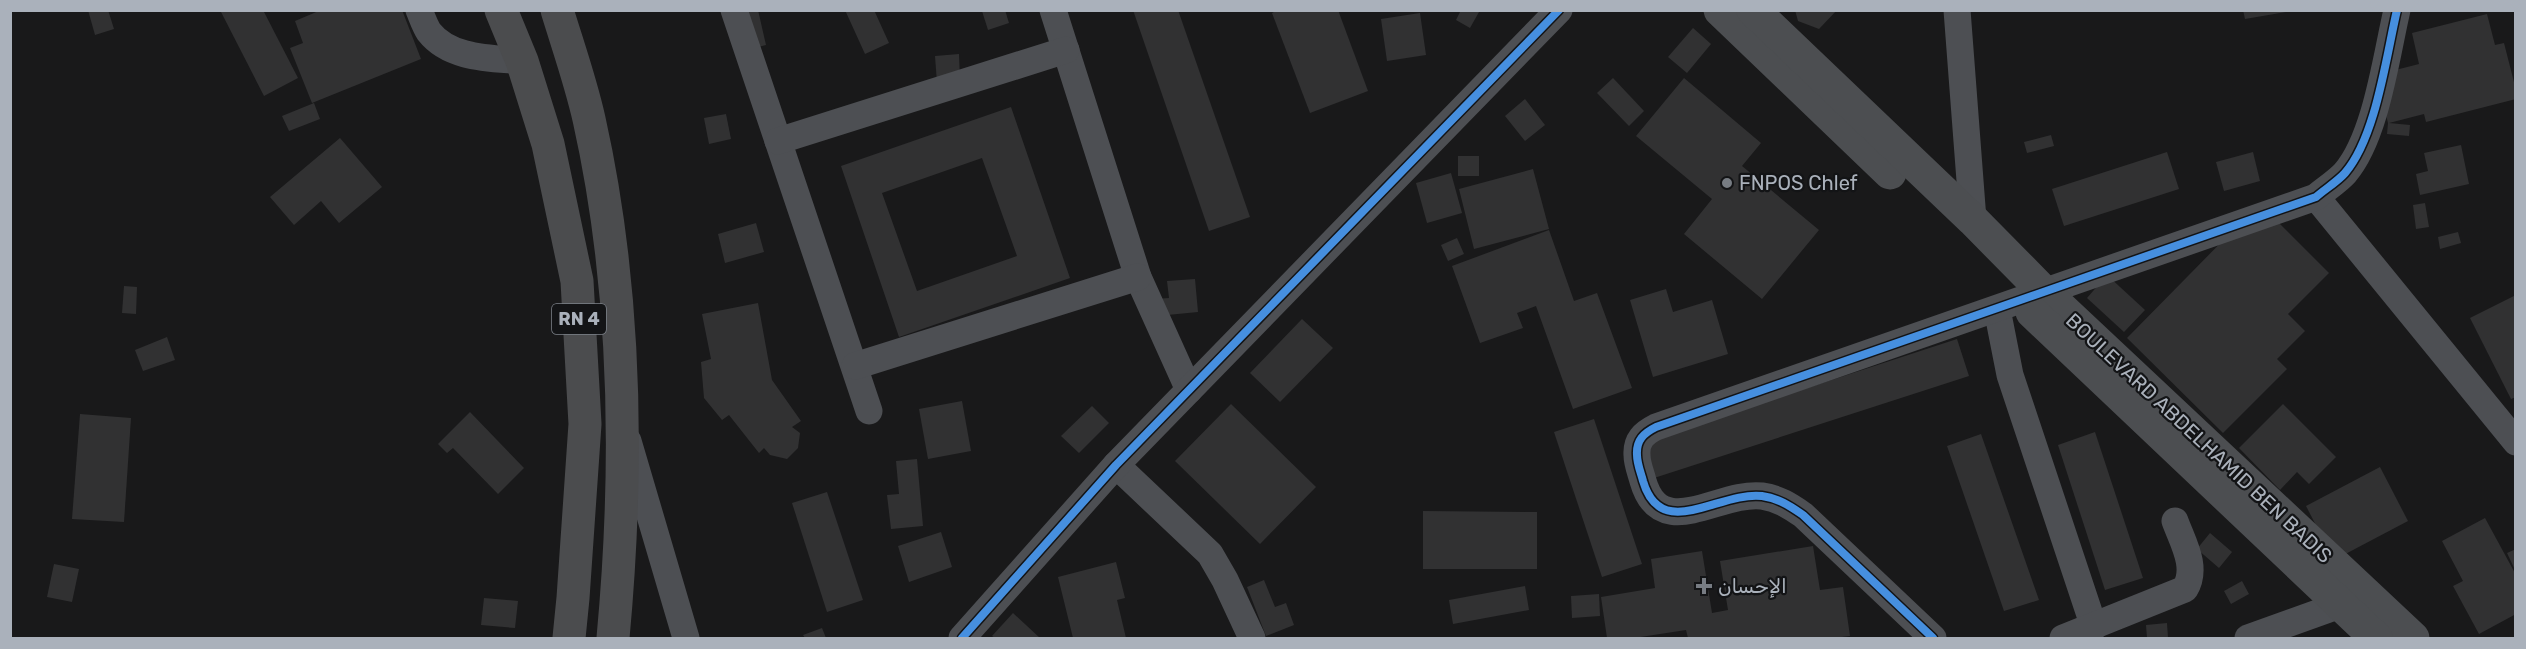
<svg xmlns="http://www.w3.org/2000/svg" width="2526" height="649" viewBox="0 0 2526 649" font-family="Rubik,'Noto Sans Arabic',sans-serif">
<rect width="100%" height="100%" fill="#19191a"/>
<g fill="#313132" fill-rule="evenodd">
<path d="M88,10H108L114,29L95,35Z"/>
<path d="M220,10H263L298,78L264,96Z"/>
<path d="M321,10H402L421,59L312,103L290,48L303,43L295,21Z"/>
<path d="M741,10H758L766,45L750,49Z"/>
<path d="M845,10H874L889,43L865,54Z"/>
<path d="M1005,10L1009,23L988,30L982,11Z"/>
<path d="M1133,10H1178L1250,217L1209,231Z"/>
<path d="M1278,10H1338L1368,91L1310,113L1272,13Z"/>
<path d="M1461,10L1479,12L1470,28L1456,20Z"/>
<path d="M1795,10H1837L1819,29L1798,21Z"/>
<path d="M2243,10H2286V12L2245,19Z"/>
<path d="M1420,13L1426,55L1387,61L1381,19Z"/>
<path d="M2487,14L2495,45L2504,43L2516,90V99L2426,122L2424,114L2389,123L2410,125L2409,136L2387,134L2388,123L2376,75L2419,64L2412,33Z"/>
<path d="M1693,28L1711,44L1687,73L1668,57Z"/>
<path d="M959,54L960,81L937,83L935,56Z"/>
<path d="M1613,78L1644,111L1629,126L1597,93Z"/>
<path d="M1684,78L1761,143L1742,166L1819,230L1762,299L1684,234L1712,199L1636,136Z"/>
<path d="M1525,99L1545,125L1525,141L1505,116Z"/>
<path d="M314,103L320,119L289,131L282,116Z"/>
<path d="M1011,107L1070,278L899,337L841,166ZM982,158L1017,256L917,291L882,193Z"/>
<path d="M726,114L731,139L709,144L704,118Z"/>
<path d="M2051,135L2054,146L2027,153L2024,142Z"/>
<path d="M340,138L382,187L339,223L321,201L294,225L270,197Z"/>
<path d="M2461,145L2469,184L2420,195L2416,174L2428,171L2424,153Z"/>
<path d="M2167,152L2179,189L2064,226L2052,189Z"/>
<path d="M2253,152L2260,181L2224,191L2216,162Z"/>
<rect x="1458" y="156" width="21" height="20"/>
<path d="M1533,169L1549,229L1474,249L1459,189Z"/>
<path d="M1451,173L1462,213L1427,223L1416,183Z"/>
<path d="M2425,203L2429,227L2416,229L2413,205Z"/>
<path d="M2270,214L2329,273L2288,314L2305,331L2277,359L2287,369L2223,433L2127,338L2248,215Z"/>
<path d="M756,223L764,252L725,263L718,234Z"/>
<path d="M1549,230L1574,301L1597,293L1632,388L1573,409L1536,306L1517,313L1523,328L1480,343L1452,266Z"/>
<path d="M2458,232L2461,243L2440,249L2438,237Z"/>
<path d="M1457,238L1464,254L1448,261L1441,245Z"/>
<path d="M2107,275L2145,310L2124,332L2087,298Z"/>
<path d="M1195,279L1198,312L1157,316L1155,299L1169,298L1167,281Z"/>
<path d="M124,286L137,287L136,314L122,313Z"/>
<path d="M1666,289L1673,312L1712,300L1728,354L1653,377L1630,300Z"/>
<path d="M2516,295V397L2511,399L2470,318Z"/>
<path d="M758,303L772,380L801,421L792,427L800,433L798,448L787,459L770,455L764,448L759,453L729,415L722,420L704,398L701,362L711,359L702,314Z"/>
<path d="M1302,319L1333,348L1280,402L1250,373Z"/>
<path d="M167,337L175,360L143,371L135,350Z"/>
<path d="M1957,339L1969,376L1651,479L1639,443Z"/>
<path d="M962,401L971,451L928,459L919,409Z"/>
<path d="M1231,404L1316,487L1260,544L1175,461Z"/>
<path d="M2283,404L2336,457L2309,484L2297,472L2280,490L2239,448Z"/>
<path d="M1092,406L1109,423L1079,453L1061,436Z"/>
<path d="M470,412L524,468L498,494L453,448L447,453L438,444Z"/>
<path d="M80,414L131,418L124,522L72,519Z"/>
<path d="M1594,419L1642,564L1602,577L1554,432Z"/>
<path d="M2095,432L2143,578L2105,590L2058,445Z"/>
<path d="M1981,434L2039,600L2004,611L1947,446Z"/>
<path d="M917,459L923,526L891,529L887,495L899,494L896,461Z"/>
<path d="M2380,467L2408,521L2334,560L2306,506Z"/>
<path d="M827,492L863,600L827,612L792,503Z"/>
<path d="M1423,511L1537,512V569H1423Z"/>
<path d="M2485,518L2516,575V614L2479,634L2453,586L2463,581L2442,541Z"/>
<path d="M941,532L952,567L909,582L898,546Z"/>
<path d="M2210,533L2232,552L2219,568L2197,549Z"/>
<path d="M1813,546L1820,590L1843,587L1850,636L1833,638H1688L1686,630L1634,638H1607L1601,597L1655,588L1651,559L1702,551L1712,613L1728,610L1720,561Z"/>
<path d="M2516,549V572L2507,553Z"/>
<path d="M1116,562L1125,598L1117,600L1126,638H1073L1058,577Z"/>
<path d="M54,564L79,569L72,602L47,597Z"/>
<path d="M1264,580L1275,607L1286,603L1294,625L1266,636L1247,587Z"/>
<path d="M2242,581L2249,594L2231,604L2224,591Z"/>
<path d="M1525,586L1529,610L1453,624L1449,600Z"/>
<path d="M1599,594L1600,616L1572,618L1571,596Z"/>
<path d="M484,598L518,601L515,628L481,625Z"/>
<path d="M1013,613L1040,638H995L992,636Z"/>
<path d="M2167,623L2168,638H2147L2146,625Z"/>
<path d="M822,628L826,638H805L803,635Z"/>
</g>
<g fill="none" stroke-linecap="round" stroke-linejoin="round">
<g stroke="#4d4f53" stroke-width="27">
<path d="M419,10C422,17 425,26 429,32C450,59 491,58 522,61"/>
<path d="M734,10L869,411"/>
<path d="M1053,10L1138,277L1189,390"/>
<path d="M1957,10L1973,220"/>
<path d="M778,141L1066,50"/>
<path d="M2316,197L2516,442"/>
<path d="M1997,309L2010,375L2094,627"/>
<path d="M855,366L1138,277"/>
<path d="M628,441L686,638"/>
<path d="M1116,465L1210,554L1225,580L1252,638"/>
<path d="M962,638L1116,465L1559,10"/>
<path d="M1933,638L1803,515C1790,506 1778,498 1762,496C1719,491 1661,543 1643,481C1641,473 1637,464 1637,455C1636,440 1644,433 1656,427L2316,197C2325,189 2337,182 2345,173C2376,137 2386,57 2397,10"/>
<path d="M2063,638L2185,589C2198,567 2183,543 2175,521"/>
<path d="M2248,638L2340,605"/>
</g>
<g stroke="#4c4e51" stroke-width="33">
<path d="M1720,10L1890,173"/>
<path d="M1753,10L1973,220L2043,291L2413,638"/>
<path d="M2032,312L2376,638"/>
</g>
<g stroke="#4b4c4e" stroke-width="33">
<path d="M501,10L522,61L548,144L577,281L585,424L573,598L569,638"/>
<path d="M557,10C568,46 581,83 589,119C627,289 629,466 613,638"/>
</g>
<g stroke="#131416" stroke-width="11">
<g id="cycleway">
<path d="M962,638L1116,465L1559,10"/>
<path d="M1933,638L1803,515C1790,506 1778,498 1762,496C1719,491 1661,543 1643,481C1641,473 1637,464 1637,455C1636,440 1644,433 1656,427L2316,197C2325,189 2337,182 2345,173C2376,137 2386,57 2397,10"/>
</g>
</g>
<use href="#cycleway" stroke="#468fdf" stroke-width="8"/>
</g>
<g fill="#777c83" stroke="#131416" stroke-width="2">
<circle cx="1727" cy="183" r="6"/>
<path d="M1701 577h6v6h6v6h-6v6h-6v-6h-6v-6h6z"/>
</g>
<g text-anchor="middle" stroke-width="4.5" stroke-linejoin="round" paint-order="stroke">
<rect fill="#131416" stroke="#7d828a" stroke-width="1.5" x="552" y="304" width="54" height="30" rx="4.5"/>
<g font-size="18" font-weight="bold" fill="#aab1bb">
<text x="579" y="325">RN 4</text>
</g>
<g font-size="20" fill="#aab1bb" stroke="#131416" text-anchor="start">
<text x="1739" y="190">FNPOS Chlef</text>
<text x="1718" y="593">الإحسان</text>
</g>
<g font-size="20" fill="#aab1bb" stroke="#131416">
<text transform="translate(2199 438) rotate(43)" y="7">BOULEVARD ABDELHAMID BEN BADIS</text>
</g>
</g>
<rect width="2526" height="649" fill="none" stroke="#aab1bb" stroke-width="24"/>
</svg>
